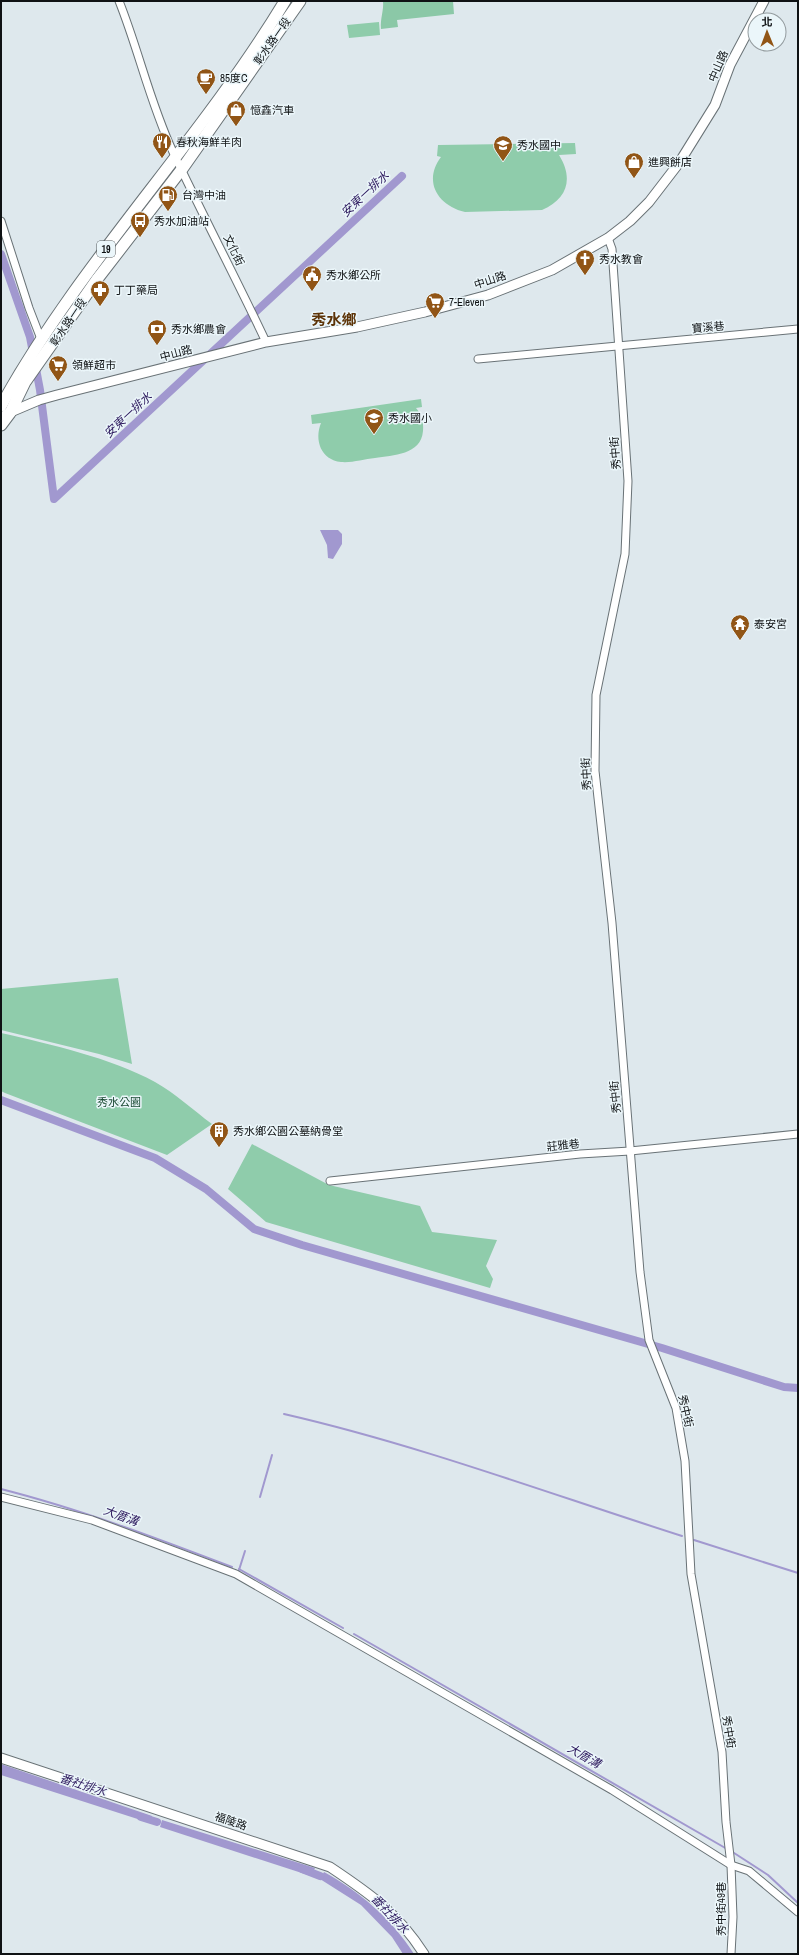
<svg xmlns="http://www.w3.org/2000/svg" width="799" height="1955" viewBox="0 0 799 1955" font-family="'Archivo Narrow','Noto Sans TC',sans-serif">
<rect width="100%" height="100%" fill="#dee8ed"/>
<g fill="#8fccab">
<path d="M379,22L380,35L349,38L347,25Z"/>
<path d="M575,143L576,154L559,155C574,179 567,199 542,210L465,212C437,205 423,181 441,157L437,156L438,145Z"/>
<path d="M421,399L422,407L416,408C421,414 424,422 423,431C421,455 393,455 375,458C364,459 352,463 341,462C321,460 314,440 321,423L312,424L311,415Z"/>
<path d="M118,978L132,1064L99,1054L1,1030V989Z"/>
<path d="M1,1033C50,1044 111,1058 155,1082C175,1093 193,1110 212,1124L167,1155L5,1093L1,1091Z"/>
<path d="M252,1144L329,1185L420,1206L432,1232L497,1240L486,1266L493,1279L490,1288L266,1222L228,1189Z"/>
</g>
<path fill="#8bc8a7" d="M383,1H453L454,14L397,20L398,27L381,29C380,18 384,11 383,1Z"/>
<g fill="#a198cf">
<path d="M320,530H338L342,534V544L333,559L328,558L327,545Z"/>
<path d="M1,1764L152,1816L150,1823L1,1775Z"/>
<path d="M162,1820L315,1868L311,1876L160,1827Z"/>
<path d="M324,1872C360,1892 392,1919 414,1954H403L392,1937L361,1905L320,1879Z"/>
</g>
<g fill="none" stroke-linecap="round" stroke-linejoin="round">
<g stroke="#a198cf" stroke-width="2">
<path d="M284,1414C419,1445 550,1494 682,1536"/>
<path d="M1,1489C80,1509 156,1538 232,1567"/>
<path d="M260,1497L272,1455"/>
<path d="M694,1540L798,1573"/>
<path d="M239,1569L343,1628"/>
<path d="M239,1570L245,1551"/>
<path d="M354,1634L727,1849"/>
<path d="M731,1851L768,1875L798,1903"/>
</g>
<g stroke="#a198cf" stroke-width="8">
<path d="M1,254L30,337L40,390L54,499L402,176"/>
<path d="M1,1100L155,1158L206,1189L254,1229L302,1245L662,1348L784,1387L798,1388"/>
<path d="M141,1817L157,1822"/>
<path d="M302,1869L320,1876"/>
</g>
<g stroke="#697276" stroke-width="9">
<g id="street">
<path d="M119,1C139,51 150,103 173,152C203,216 236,278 266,342"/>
<path d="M1,221L29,308L41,339"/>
<path d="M608,238L612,249L628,481L625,554L596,695L595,771L612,923L640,1272L649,1340L676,1408L685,1461L691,1574L722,1752L726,1822L731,1865L733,1917L731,1954"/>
<path d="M478,359L798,329"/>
<path d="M330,1181L580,1154L630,1151L798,1134"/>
<path d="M1,1497L92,1520L236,1574L612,1790L731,1865L749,1871L798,1912"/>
</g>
</g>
<g stroke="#697276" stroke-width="11">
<g id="secondary">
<path d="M6,414L39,400L57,395L266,342L357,327L425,312L488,295L552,270L608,238L630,221L649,202L679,163L715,105L730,65L764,1"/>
<path d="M1,1758L330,1867C369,1893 398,1913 424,1954"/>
</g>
</g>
<g stroke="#697276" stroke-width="13">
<g id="primary">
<path d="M1,406C81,261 200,142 285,1"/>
<path d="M1,425L10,413L25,382L98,278L182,169L300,1"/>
</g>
</g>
<use href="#street" stroke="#fff" stroke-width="7"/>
<use href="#secondary" stroke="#fff" stroke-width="9"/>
<use href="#primary" stroke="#fff" stroke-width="11"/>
</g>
<defs>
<g id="cafe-pin" transform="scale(1)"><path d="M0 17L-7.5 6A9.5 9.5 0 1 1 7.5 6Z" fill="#915516" stroke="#ebf6fa"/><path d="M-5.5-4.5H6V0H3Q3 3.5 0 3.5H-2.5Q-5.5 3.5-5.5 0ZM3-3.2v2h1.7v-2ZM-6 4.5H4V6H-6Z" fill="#fff"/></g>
<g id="shop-pin" transform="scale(1)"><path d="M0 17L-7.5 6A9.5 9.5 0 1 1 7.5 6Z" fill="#915516" stroke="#ebf6fa"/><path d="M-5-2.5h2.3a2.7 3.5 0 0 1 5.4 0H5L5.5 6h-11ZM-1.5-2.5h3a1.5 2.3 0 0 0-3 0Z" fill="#fff"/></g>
<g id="restaurant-pin" transform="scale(1)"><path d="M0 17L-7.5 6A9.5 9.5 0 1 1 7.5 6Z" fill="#915516" stroke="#ebf6fa"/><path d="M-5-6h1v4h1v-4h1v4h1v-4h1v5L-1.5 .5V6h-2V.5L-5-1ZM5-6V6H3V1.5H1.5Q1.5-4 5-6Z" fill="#fff"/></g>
<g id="school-pin" transform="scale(1)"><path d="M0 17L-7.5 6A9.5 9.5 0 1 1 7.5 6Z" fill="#915516" stroke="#ebf6fa"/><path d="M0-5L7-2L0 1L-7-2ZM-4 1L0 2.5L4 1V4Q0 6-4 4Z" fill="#fff"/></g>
<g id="fuel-pin" transform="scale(1)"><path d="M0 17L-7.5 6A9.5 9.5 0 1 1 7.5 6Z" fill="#915516" stroke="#ebf6fa"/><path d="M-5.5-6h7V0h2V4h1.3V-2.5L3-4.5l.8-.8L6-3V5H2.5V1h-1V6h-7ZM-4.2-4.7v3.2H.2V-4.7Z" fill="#fff"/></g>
<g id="bus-pin" transform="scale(1)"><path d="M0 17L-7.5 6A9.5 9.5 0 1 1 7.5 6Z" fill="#915516" stroke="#ebf6fa"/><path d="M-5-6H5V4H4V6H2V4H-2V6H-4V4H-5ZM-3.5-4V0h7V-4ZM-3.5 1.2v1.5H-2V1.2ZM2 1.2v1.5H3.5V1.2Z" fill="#fff"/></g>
<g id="church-pin" transform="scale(1)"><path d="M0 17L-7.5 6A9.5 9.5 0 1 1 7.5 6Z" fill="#915516" stroke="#ebf6fa"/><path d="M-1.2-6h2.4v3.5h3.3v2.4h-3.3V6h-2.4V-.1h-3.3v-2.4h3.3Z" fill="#fff"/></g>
<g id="civic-pin" transform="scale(1)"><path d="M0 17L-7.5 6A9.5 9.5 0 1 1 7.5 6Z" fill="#915516" stroke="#ebf6fa"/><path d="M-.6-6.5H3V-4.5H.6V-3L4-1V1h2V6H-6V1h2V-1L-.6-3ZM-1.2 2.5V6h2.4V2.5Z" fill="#fff"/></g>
<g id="pharmacy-pin" transform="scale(1)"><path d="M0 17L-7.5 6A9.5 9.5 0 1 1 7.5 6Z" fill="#915516" stroke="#ebf6fa"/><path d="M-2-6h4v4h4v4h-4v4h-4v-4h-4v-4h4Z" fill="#fff"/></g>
<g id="supermarket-pin" transform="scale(1)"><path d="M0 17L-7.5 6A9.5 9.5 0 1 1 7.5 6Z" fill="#915516" stroke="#ebf6fa"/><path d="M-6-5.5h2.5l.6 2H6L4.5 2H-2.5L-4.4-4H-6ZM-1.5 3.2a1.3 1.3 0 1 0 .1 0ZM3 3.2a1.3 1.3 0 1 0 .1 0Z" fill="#fff"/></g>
<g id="bank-pin" transform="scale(1)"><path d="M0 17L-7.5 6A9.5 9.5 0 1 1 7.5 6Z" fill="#915516" stroke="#ebf6fa"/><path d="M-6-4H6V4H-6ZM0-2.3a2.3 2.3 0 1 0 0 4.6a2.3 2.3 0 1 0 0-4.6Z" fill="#fff"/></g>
<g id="temple-pin" transform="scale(1)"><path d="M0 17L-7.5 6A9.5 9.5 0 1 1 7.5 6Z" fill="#915516" stroke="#ebf6fa"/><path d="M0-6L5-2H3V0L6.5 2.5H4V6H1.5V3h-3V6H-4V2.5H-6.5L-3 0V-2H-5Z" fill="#fff"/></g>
<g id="building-pin" transform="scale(1)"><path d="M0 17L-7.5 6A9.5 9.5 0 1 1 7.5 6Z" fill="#915516" stroke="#ebf6fa"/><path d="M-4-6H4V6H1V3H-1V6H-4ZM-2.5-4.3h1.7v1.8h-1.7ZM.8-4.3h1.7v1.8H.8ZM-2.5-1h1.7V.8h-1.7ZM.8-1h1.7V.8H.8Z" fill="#fff"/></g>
</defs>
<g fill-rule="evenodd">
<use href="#cafe-pin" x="206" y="78"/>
<use href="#shop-pin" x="236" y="110"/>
<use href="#restaurant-pin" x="162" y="142"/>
<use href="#school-pin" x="503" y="145"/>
<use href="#shop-pin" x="634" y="162"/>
<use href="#fuel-pin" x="168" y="195"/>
<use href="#bus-pin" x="140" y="221"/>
<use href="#church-pin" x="585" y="259"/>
<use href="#civic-pin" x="312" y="275"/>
<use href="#pharmacy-pin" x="100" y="290"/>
<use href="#supermarket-pin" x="435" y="302"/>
<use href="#bank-pin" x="157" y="329"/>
<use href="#supermarket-pin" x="58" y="365"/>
<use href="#school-pin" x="374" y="418"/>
<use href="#temple-pin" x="740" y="624"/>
<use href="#building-pin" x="219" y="1131"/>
</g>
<g text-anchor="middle" stroke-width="3" stroke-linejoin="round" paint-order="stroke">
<rect fill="#ebf6fa" stroke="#515659" stroke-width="1" x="97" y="241" width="18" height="16" rx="3"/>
<g font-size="10" font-weight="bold" fill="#0f1214">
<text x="106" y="253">19</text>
</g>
<g font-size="11" fill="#0f1214" stroke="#ebf6fa">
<text transform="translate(272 41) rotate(-55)" y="4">彰水路一段</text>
<text transform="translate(718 66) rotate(-67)" y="4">中山路</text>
<text transform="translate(234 250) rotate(64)" y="4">文化街</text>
<text transform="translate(490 280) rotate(-18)" y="4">中山路</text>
<text transform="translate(68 322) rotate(-56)" y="4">彰水路一段</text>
<text transform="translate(708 327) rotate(-5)" y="4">寶溪巷</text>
<text transform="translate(176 353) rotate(-15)" y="4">中山路</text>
<text transform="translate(615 453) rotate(-94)" y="4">秀中街</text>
<text transform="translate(586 774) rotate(-93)" y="4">秀中街</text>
<text transform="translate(615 1097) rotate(-95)" y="4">秀中街</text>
<text transform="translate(563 1145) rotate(-6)" y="4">莊雅巷</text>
<text transform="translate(686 1411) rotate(77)" y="4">秀中街</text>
<text transform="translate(729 1732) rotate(81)" y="4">秀中街</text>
<text transform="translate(231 1821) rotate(19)" y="4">福陵路</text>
<text transform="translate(721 1909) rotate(-90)" y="4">秀中街49巷</text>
</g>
<g font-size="11" fill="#0f1214" stroke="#ebf6fa" text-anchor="start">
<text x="220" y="82">85度C</text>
<text x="250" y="114">憶鑫汽車</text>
<text x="176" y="146">春秋海鮮羊肉</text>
<text x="517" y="149">秀水國中</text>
<text x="648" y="166">進興餅店</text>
<text x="182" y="199">台灣中油</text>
<text x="154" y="225">秀水加油站</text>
<text x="599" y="263">秀水教會</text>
<text x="326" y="279">秀水鄉公所</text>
<text x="114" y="294">丁丁藥局</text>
<text x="449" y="306">7-Eleven</text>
<text x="171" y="333">秀水鄉農會</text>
<text x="72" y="369">領鮮超市</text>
<text x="388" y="422">秀水國小</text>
<text x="754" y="628">泰安宮</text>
<text x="233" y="1135">秀水鄉公園公墓納骨堂</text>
</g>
<g font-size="11" fill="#194932" stroke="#ebf6fa">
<text x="119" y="1106">秀水公園</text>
</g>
<g font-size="12" font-style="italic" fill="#332163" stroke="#ebf6fa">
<text transform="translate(365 194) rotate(-43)" y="4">安東一排水</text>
<text transform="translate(128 415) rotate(-43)" y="4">安東一排水</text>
<text transform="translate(121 1516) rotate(20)" y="4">大厝溝</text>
<text transform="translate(584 1756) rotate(30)" y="4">大厝溝</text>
<text transform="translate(83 1785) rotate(18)" y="4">番社排水</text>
<text transform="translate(390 1914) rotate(47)" y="4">番社排水</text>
</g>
<g font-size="15" font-weight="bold" fill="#5d3408" stroke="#ebf6fa">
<text x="334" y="325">秀水鄉</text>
</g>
</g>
<rect width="799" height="1955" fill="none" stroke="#0f1214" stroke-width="4"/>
<g transform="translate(767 32) rotate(359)"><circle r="19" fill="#ebf6fa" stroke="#939b9e"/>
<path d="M0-3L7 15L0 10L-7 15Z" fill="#915516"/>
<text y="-6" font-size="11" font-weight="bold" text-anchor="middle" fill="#0f1214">北</text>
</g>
</svg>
